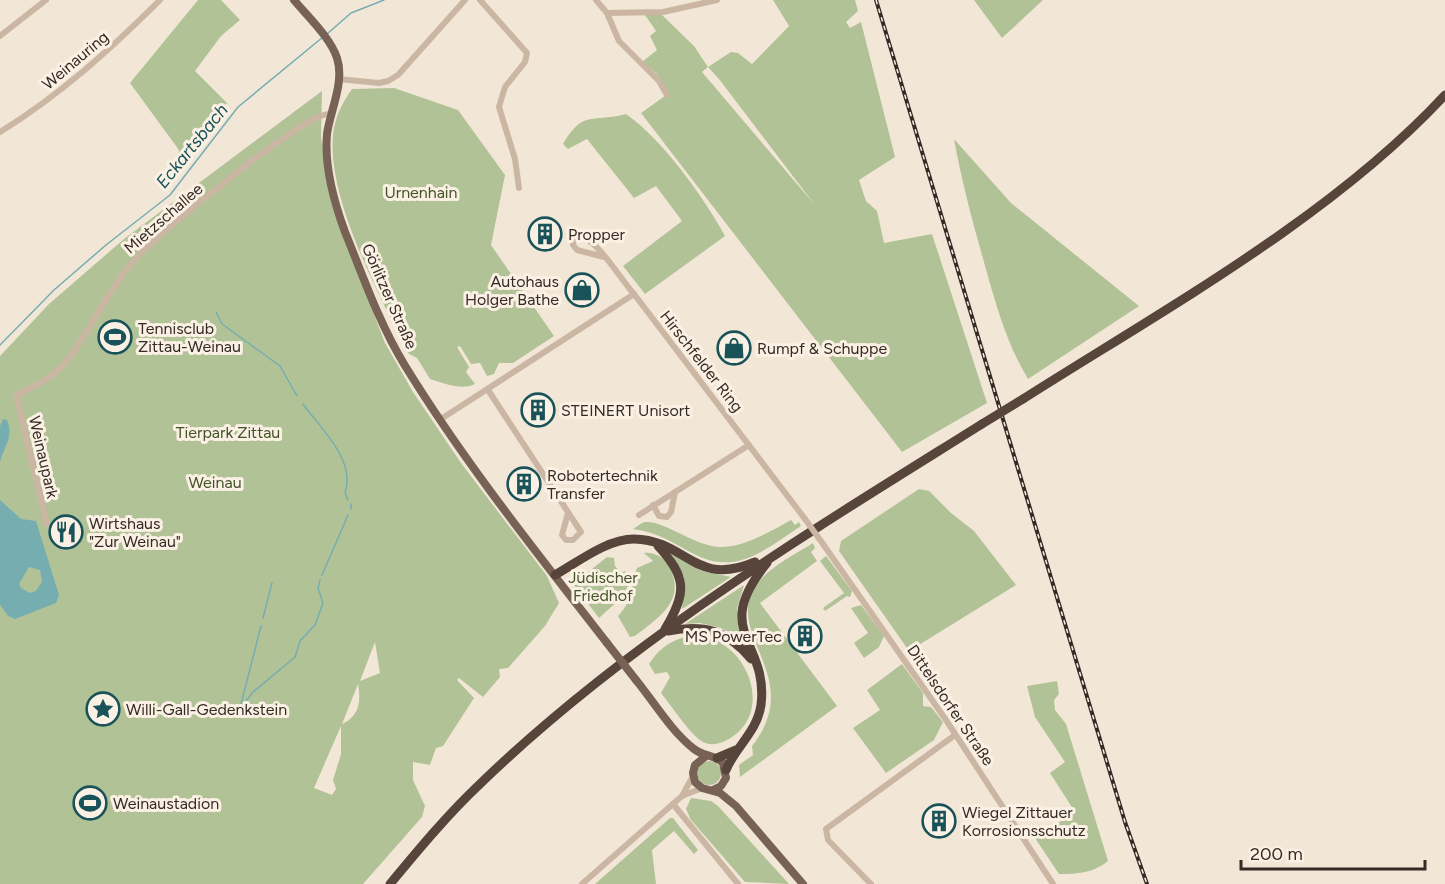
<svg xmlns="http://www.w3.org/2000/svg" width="1445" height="884" viewBox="0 0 1445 884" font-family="Figtree,sans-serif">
<rect width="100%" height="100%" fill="#f2e7d7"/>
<g fill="#b2c297" fill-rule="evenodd">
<path d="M198,0H221L240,20L221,36L195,71L227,103L178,165L179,150L130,83Z"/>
<path d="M773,0H855L858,11L846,22L850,28L861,22L895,157L859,180L866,201L877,211L884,243L932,234L987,403L902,452L641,113L669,93L656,73L642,62L657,50L650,36L656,31L645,15L661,14L694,46L708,67L731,52L738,53L752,64L789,26ZM708,67L719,79L814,204L702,72Z"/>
<path d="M974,0H1043L1002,38Z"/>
<path d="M394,88L458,110L505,175L491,245L554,336L513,363H499L494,374L487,376L480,363L471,364L460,346L457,347L469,367L466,372L475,384C461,391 444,383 430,379L417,358L409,354C380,297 327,199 333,135C335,117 342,103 352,89Z"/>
<path d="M322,91L321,138L335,213L385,343L413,392L461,463L547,576L559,603L545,626L508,668L499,669L500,677L483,697L459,678L457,680L474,698L443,746L436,748L430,765L413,762V780L425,806L422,817L363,884H0V356L49,304L124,239ZM375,642L380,673L360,681ZM358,684C361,700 360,716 342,724ZM341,726V754L333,780L336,789L332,795L314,788Z"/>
<path d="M626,114C663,140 703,196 725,236L645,294L623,266L682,221L656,186L634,198L587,139L568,149L563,144C584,109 592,123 626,114Z"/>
<path d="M954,139L1011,203L1139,306L1028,379C1005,341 994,298 982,255C971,216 961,178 954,139Z"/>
<path d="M919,489L929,491L951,513L974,531L1016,585L909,651L839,551L841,541Z"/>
<path d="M791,520L795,525L799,522L801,526C764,550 736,577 692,553C671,542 657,532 633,529C636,527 641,523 645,522C664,520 696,547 721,547C744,547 771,531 791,520Z"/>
<path d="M813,543L815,548L811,552L817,561L760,603L837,706L740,777L739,765L753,755L752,746C807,676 721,634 757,584C769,567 796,554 813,543Z"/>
<path d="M644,553C653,552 664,557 668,565C688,599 660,617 635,636L630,637L618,616C635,598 630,588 637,568L653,561Z"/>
<path d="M672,554L702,571L731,577L682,609L684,577Z"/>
<path d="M826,556L852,591L850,597L847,596L825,611L823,608L844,593L820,561Z"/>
<path d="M607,557L614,558L615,566L621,573L625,571L630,583L620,599L599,618L573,584Z"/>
<path d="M744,585L737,609L743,642L721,628L700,623L685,624Z"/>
<path d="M861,605L884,636L879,647L864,658L854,643L868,633L851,608Z"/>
<path d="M697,635C749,640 777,716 725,741C718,744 711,746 703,742C691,736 671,705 661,693L670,677L667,672L655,674L649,664C660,646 676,637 697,635Z"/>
<path d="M902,664L923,693V706L931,707L943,722L934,740L886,773L853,728L880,710L867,690Z"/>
<path d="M1057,681L1059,694L1054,700L1055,710L1066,724L1108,861C1094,873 1077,874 1059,874L1035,838L1075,812L1050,773L1065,762L1035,717L1027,686Z"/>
<circle cx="709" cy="773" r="12"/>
<path d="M691,798L711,801L718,806L789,884L745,882L691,820L686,809Z"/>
<path d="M670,818H673L698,850L694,854L674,831L652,850L656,884H595Z"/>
</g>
<g fill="#75adb1" fill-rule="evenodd">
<path d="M3,419L7,420C14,438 4,446 0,462V426Z"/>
<path d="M0,500L21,519L36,521L59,595L56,603L15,619L8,616L0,605ZM29,567L40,570L42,582L36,591L30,593L21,588L19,584Z"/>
</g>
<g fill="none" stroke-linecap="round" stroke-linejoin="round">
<g stroke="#75adb1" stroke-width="1.5">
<path d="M327,34L351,13L384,0"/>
<path d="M216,312L222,324L280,366L297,396"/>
<path d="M0,345L54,290L106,245L170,195L238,107L323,37"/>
<path d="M303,404C321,429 356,460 345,493L348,500"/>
<path d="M351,509V504"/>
<path d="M322,575L348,515"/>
<path d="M263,618L272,583"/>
<path d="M241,704L261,626"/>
<path d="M235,715L253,692L295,657L300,641L315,625L323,603L318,588L320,580"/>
</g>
<g stroke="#cbb6a3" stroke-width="6">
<path d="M480,0L527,53L525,62L505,87L499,107L515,159L519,188"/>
<path d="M596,0L607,13L663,12L717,0"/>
<path d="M607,13L619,41L659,81L667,95"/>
<path d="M0,36L46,0"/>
<path d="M338,79L379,83L388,81L398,75L465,0"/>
<path d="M0,132C60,95 111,49 160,0"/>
<path d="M604,257L577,250L573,245L574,240L582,237C598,241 622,281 634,294L805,519"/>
<path d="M488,390L581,532L573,540H566L562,535L568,513"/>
<path d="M441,419L634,294"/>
<path d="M653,505L659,516L667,517L671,512L675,492"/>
<path d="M639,515L749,445"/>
<path d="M47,524L16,396C32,387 52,378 65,363C93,328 108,287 140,254C163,231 306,111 330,114"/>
<path d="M823,544L946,720L1053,884"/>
<path d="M682,796L702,788"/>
<path d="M673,804L738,884"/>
<path d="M582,884L682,796L693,776"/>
<path d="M871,884L828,840L826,829L955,735"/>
</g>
<g stroke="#786255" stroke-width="8">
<path d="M294,0C308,17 330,37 337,58C345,82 330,111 327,134C324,166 334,202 345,232C363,276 379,323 404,364C464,462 537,553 607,643"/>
<path d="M636,680C654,702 671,731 694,749C704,757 714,754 723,763L726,778L721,786L713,790"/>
<path d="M706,756L695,765L693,773L695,782L702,788L720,793L736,806L803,884"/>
</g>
<g stroke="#57453c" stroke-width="9">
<path d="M1023,399C1163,310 1332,217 1445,95"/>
<path d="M658,546C687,577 687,593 665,629"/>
<path d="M555,575C578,562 607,539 634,539C687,540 694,588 755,562"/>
<path d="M668,631C704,624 727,630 751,659"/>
<path d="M717,758L736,750"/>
<path d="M726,770C736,746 757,732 761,705C769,641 710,632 767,563"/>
<path d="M390,884C419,849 448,814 481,783C629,640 808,533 982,424"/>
</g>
<g stroke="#352b25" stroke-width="4">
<path id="rail" d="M876,0L1125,822L1147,884"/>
</g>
<use href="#rail" stroke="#faf1e4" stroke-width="1.5" stroke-dasharray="4.5" stroke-linecap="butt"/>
<path stroke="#cbb6a3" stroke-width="6" d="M805,519L823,544"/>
<path stroke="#786255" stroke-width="8" d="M607,643L636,680"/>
<path stroke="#57453c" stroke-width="9" d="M982,424L1023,399"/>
</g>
<defs>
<g id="building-ring" transform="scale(1.725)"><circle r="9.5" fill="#faf1e4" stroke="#195359" stroke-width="1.5"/><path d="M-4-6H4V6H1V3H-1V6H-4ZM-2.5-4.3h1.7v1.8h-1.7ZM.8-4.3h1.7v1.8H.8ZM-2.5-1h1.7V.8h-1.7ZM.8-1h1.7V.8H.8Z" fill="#195359"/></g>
<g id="shop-ring" transform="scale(1.725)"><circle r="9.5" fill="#faf1e4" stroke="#195359" stroke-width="1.5"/><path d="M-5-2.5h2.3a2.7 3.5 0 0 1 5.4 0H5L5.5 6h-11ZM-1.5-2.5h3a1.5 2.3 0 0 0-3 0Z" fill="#195359"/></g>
<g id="stadium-ring" transform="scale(1.725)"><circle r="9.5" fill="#faf1e4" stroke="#195359" stroke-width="1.5"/><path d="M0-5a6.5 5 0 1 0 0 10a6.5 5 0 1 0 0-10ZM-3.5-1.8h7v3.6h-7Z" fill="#195359"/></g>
<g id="restaurant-ring" transform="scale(1.725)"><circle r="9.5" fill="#faf1e4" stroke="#195359" stroke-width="1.5"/><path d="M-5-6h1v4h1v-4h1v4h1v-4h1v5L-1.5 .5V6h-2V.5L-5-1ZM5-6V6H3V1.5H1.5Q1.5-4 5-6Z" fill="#195359"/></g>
<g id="sight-ring" transform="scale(1.725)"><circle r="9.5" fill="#faf1e4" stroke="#195359" stroke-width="1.5"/><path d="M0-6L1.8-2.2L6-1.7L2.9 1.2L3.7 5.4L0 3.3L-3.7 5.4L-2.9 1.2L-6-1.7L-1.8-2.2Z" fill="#195359"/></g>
</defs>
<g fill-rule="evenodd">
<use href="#building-ring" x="545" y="234"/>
<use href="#shop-ring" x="582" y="290"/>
<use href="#stadium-ring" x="115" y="337"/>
<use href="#shop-ring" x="734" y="348"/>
<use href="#building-ring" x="538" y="410"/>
<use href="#building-ring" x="524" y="484"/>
<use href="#restaurant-ring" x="66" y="532"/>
<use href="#building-ring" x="805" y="636"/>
<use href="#sight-ring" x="103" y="709"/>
<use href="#stadium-ring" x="90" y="803"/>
<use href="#building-ring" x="939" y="821"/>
</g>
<g text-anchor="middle" stroke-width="6" stroke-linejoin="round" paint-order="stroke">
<g font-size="16" fill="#352b25" stroke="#faf1e4">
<text transform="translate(75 60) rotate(-40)" y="6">Weinauring</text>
<text transform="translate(163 218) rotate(-41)" y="6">Mietzschallee</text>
<text transform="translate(390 296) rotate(66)" y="6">Görlitzer Straße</text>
<text transform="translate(702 361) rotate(52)" y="6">Hirschfelder Ring</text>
<text transform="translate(44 457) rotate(77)" y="6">Weinaupark</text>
<text transform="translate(951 705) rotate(56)" y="6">Dittelsdorfer Straße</text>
</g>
<g font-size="16" fill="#435528" stroke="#faf1e4">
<text x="421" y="198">Urnenhain</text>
<text x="228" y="438">Tierpark Zittau</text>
<text x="215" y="488">Weinau</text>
<text x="603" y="583">Jüdischer<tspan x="603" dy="18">Friedhof</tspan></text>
</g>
<g font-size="16" fill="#352b25" stroke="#faf1e4" text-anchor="start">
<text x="568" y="240">Propper</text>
<text x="559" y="287" text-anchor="end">Autohaus<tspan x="559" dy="18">Holger Bathe</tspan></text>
<text x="138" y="334">Tennisclub<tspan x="138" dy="18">Zittau-Weinau</tspan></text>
<text x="757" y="354">Rumpf &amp; Schuppe</text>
<text x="561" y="416">STEINERT Unisort</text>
<text x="547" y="481">Robotertechnik<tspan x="547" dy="18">Transfer</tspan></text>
<text x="89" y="529">Wirtshaus<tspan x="89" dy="18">"Zur Weinau"</tspan></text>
<text x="782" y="642" text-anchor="end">MS PowerTec</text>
<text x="126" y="715">Willi-Gall-Gedenkstein</text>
<text x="113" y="809">Weinaustadion</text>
<text x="962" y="818">Wiegel Zittauer<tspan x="962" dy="18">Korrosionsschutz</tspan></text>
</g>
<g font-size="18" font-style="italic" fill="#195359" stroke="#faf1e4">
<text transform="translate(192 146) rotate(-51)" y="6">Eckartsbach</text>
</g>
</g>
<path d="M1241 860v9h184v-9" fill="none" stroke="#352b25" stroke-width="3"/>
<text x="1250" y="860" font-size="18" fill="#352b25" stroke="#faf1e4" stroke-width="4.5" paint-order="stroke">200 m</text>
</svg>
